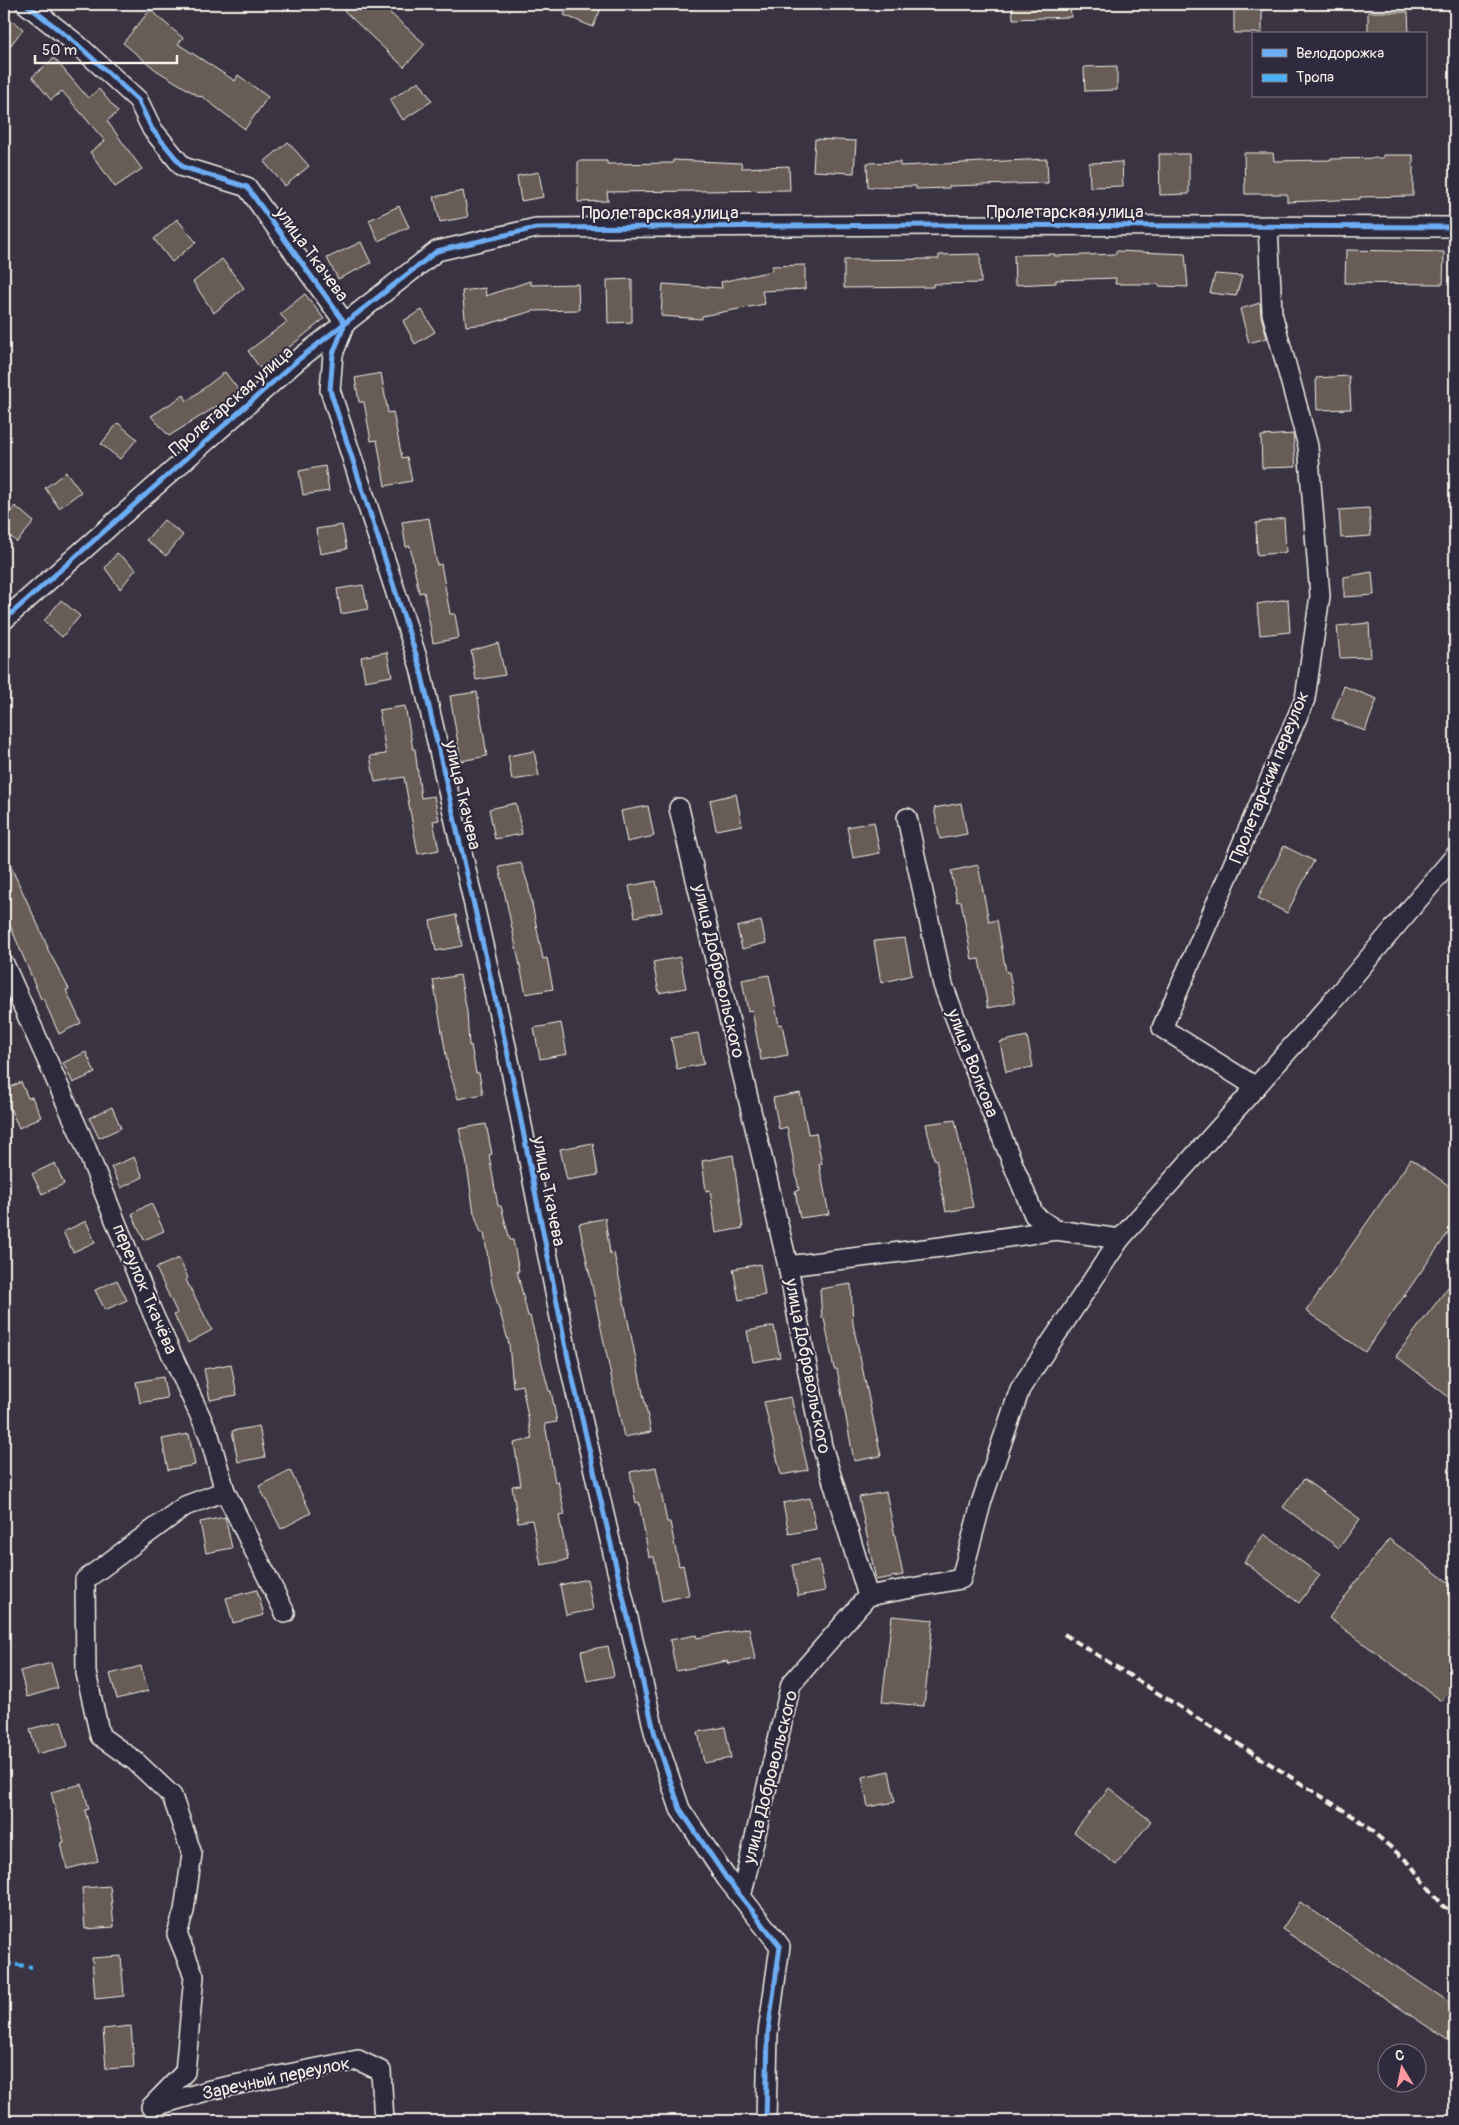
<svg xmlns="http://www.w3.org/2000/svg" width="1459" height="2125" viewBox="0 0 1459 2125" font-family="Pangolin,sans-serif">
<rect width="100%" height="100%" fill="#3a3442"/>
<filter id="ink" filterUnits="userSpaceOnUse"><feTurbulence type="fractalNoise" baseFrequency=".02" numOctaves="2"/><feDisplacementMap in="SourceGraphic" scale="10" xChannelSelector="R" yChannelSelector="G"/><feConvolveMatrix kernelMatrix="1 2 1 2 8 2 1 2 1" color-interpolation-filters="sRGB"/></filter>
<g filter="url(#ink)">
<g fill="#675b57" stroke="#f4f1e8">
<path d="M337,4H380L425,44L404,67Z"/>
<path d="M569,4H603L593,27L564,15Z"/>
<path d="M1012,4H1070L1071,17L1013,19Z"/>
<rect x="1234" y="9" width="28" height="24"/>
<path d="M150,10L183,38L178,44L235,81L238,75L268,97L245,129L201,96L200,97L156,70L123,43Z"/>
<path d="M1368,12H1408L1409,34H1368Z"/>
<path d="M4,14L23,29L4,54Z"/>
<path d="M54,58L88,98L99,89L118,112L107,121L142,169L115,187L90,152L105,141L62,91L51,100L32,77Z"/>
<path d="M1117,66V90L1085,91L1084,67Z"/>
<path d="M419,81L432,101L403,120L390,100Z"/>
<path d="M815,139L856,141L854,173L813,171Z"/>
<path d="M288,142L309,166L285,186L264,162Z"/>
<path d="M1244,153H1273L1274,161L1330,160V159L1383,158V155H1413V196L1360,197V199L1287,202V194H1245Z"/>
<path d="M1159,154H1189V194L1160,195Z"/>
<path d="M1047,159L1048,183L949,186V188L916,189V186L868,187L867,163L900,162V166Z"/>
<path d="M673,160L741,163L742,168L789,166L790,190L607,192L608,201L578,202V161H607V164L673,163Z"/>
<path d="M1122,162L1123,186L1090,187L1089,163Z"/>
<path d="M539,172L543,197L521,201L517,176Z"/>
<path d="M463,191L468,217L440,222L434,197Z"/>
<path d="M399,206L409,227L378,241L369,220Z"/>
<path d="M177,219L196,242L172,262L154,239Z"/>
<path d="M361,242L371,263L338,279L327,258Z"/>
<path d="M1346,250L1444,252L1443,284L1345,283Z"/>
<path d="M1116,251L1185,254L1188,287L1159,286V284H1115L1116,278L1056,280V283L1015,285L1014,255L1055,254V256L1116,254Z"/>
<path d="M980,254L981,283L933,284V287L844,288V260L939,259V255Z"/>
<path d="M222,259L244,288L214,313L193,282Z"/>
<path d="M805,265V289L762,291L765,304L702,316V319L661,316L663,284L722,288L721,282L772,271V266Z"/>
<path d="M1215,274L1242,276L1236,296L1210,293Z"/>
<path d="M632,279V322L608,323L607,280Z"/>
<path d="M530,281L531,285L578,284L579,310L533,311L488,324L466,326L462,291L485,288L486,296Z"/>
<path d="M305,294L324,319L282,353L284,355L262,371L248,351L287,322L280,314Z"/>
<path d="M1260,303L1261,316L1267,338L1249,343L1240,309Z"/>
<path d="M422,310L435,332L415,344L403,321Z"/>
<path d="M225,372L240,392L219,408L217,406L169,436L151,416L184,395L187,401Z"/>
<path d="M381,373L388,413L393,412L402,458L407,457L412,481L385,486L377,440L371,441L364,402H359L355,378Z"/>
<path d="M1349,376L1351,409L1317,410L1316,378Z"/>
<path d="M118,423L137,439L120,459L101,444Z"/>
<path d="M1293,434L1296,467L1262,468L1261,436Z"/>
<path d="M325,466L329,491L303,495L299,471Z"/>
<path d="M66,472L81,492L59,508L45,488Z"/>
<path d="M15,506L34,522L17,542L4,531V520Z"/>
<path d="M1369,508L1371,536L1341,538L1339,510Z"/>
<path d="M429,518L437,565L441,564L450,614H455L459,638L433,643L424,592L419,593L410,546L406,547L402,522Z"/>
<path d="M1284,518L1286,552L1257,555L1256,523Z"/>
<path d="M164,520L183,535L166,556L146,540Z"/>
<path d="M342,525L347,549L320,554L316,529Z"/>
<path d="M117,553L136,569L120,589L105,568Z"/>
<path d="M1372,572L1374,595L1344,597V577Z"/>
<path d="M363,585L368,609L341,614L337,589Z"/>
<path d="M1288,599L1290,632L1260,635L1257,604Z"/>
<path d="M61,600L80,616L62,637L44,621Z"/>
<path d="M1369,623L1371,657L1340,658L1337,626Z"/>
<path d="M498,643L505,675L476,680L471,651Z"/>
<path d="M387,652L392,676L365,681L361,657Z"/>
<path d="M1344,686L1377,699L1365,731L1332,718Z"/>
<path d="M477,692L487,756L461,761L450,696Z"/>
<path d="M405,706L413,749H415L421,798L434,796L439,820L433,821L439,850L418,854L404,777L375,782L370,756L386,754L379,710Z"/>
<path d="M534,751L539,776L512,780L508,756Z"/>
<path d="M736,794L742,825L716,830L710,800Z"/>
<path d="M516,803L522,834L495,839L489,809Z"/>
<path d="M961,803L967,834L940,839L934,808Z"/>
<path d="M648,806L654,836L627,842L621,811Z"/>
<path d="M874,822L880,853L853,858L847,827Z"/>
<path d="M1284,846L1314,861L1287,913L1258,898Z"/>
<path d="M4,852L38,925L48,948H47L69,989L66,990L81,1023L59,1034L43,998L41,999L4,911Z"/>
<path d="M521,863L528,884L543,959L547,958L553,989L526,994L499,867Z"/>
<path d="M978,865L989,922L997,920L1006,972H1009L1015,1003L988,1008L979,959L972,960L961,901L957,902L951,871Z"/>
<path d="M656,881L662,912L635,917L629,886Z"/>
<path d="M456,915L462,946L436,951L430,921Z"/>
<path d="M761,921L766,943L742,949L737,927Z"/>
<path d="M905,938L912,975L881,983L874,941Z"/>
<path d="M680,957L686,988L659,993L653,962Z"/>
<path d="M460,975L467,1012L469,1046L471,1045L476,1073H479L483,1094L458,1099L448,1066L433,980Z"/>
<path d="M769,975L779,1025L782,1024L788,1055L761,1060L752,1010L748,1011L742,980Z"/>
<path d="M561,1023L567,1054L540,1059L534,1028Z"/>
<path d="M698,1033L704,1064L677,1069L671,1038Z"/>
<path d="M1027,1036L1033,1067L1006,1072L1000,1042Z"/>
<path d="M86,1052L95,1073L73,1083L63,1063Z"/>
<path d="M21,1082L28,1098L32,1097L41,1117L19,1128L4,1095V1090Z"/>
<path d="M800,1093L808,1134L816,1133L822,1164H819L829,1214L800,1218L795,1191L799,1190L787,1127L779,1129L773,1098Z"/>
<path d="M112,1107L121,1128L99,1138L89,1118Z"/>
<path d="M955,1120L973,1207L946,1212L936,1159H934L926,1124Z"/>
<path d="M486,1124L492,1154L489,1155L498,1206H501L510,1240H513L519,1271H517L528,1316H530L549,1391H551L557,1422L545,1424L555,1482L558,1481L565,1515L559,1516L568,1560L541,1565L532,1520L518,1522L512,1486L521,1485L514,1443L532,1439L522,1385L513,1387L509,1344L492,1284L484,1233H481L474,1213L466,1159L459,1129Z"/>
<path d="M593,1143L598,1175L567,1180L560,1149Z"/>
<path d="M733,1155L743,1228L716,1233L710,1190L706,1191L702,1161Z"/>
<path d="M134,1157L143,1177L121,1188L111,1167Z"/>
<path d="M1411,1159L1455,1190V1223L1365,1352L1306,1311Z"/>
<path d="M55,1163L64,1184L42,1194L32,1174Z"/>
<path d="M151,1203L164,1231L144,1240L132,1214Z"/>
<path d="M605,1218L610,1254L614,1253L651,1432L624,1437L579,1224Z"/>
<path d="M86,1221L95,1242L73,1252L63,1232Z"/>
<path d="M179,1258L188,1278L186,1280L212,1330L188,1343L174,1315L177,1313L156,1268Z"/>
<path d="M760,1264L765,1295L739,1300L733,1269Z"/>
<path d="M1455,1278V1402L1396,1356Z"/>
<path d="M117,1280L127,1300L105,1310L95,1290Z"/>
<path d="M851,1284L853,1324L881,1456L854,1461L837,1369H834L824,1318H822L820,1289Z"/>
<path d="M774,1326L780,1357L753,1362L747,1331Z"/>
<path d="M231,1364L237,1395L210,1400L204,1369Z"/>
<path d="M163,1377L167,1398L140,1403L136,1382Z"/>
<path d="M791,1397L808,1470L781,1475L764,1402Z"/>
<path d="M259,1426L265,1457L238,1462L232,1431Z"/>
<path d="M189,1434L195,1465L168,1470L162,1439Z"/>
<path d="M656,1467L667,1522H670L679,1566L683,1565L689,1595L662,1601L654,1557H649L639,1502L636,1503L630,1472Z"/>
<path d="M290,1470L311,1513L281,1529L259,1486Z"/>
<path d="M1304,1479L1360,1519L1339,1548L1283,1507Z"/>
<path d="M886,1492L903,1575L876,1580L859,1497Z"/>
<path d="M810,1498L816,1529L789,1534L783,1503Z"/>
<path d="M225,1517L232,1548L206,1553L200,1522Z"/>
<path d="M1264,1534L1320,1575L1299,1603L1244,1562Z"/>
<path d="M1389,1539L1455,1587V1683L1442,1701L1329,1618Z"/>
<path d="M819,1560L825,1591L798,1596L792,1565Z"/>
<path d="M587,1579L593,1610L566,1615L560,1585Z"/>
<path d="M257,1590L264,1615L233,1623L226,1598Z"/>
<path d="M892,1616L933,1620L924,1706L882,1702Z"/>
<path d="M749,1628L755,1659L728,1664L727,1661L676,1671L670,1640L696,1635L697,1638Z"/>
<path d="M608,1646L614,1676L587,1681L581,1651Z"/>
<path d="M51,1663L58,1688L27,1697L20,1671Z"/>
<path d="M141,1666L148,1691L117,1699L110,1674Z"/>
<path d="M61,1721L68,1746L37,1754L30,1729Z"/>
<path d="M725,1727L731,1758L704,1763L698,1732Z"/>
<path d="M889,1771L895,1802L868,1807L862,1777Z"/>
<path d="M82,1784L89,1809L85,1810L98,1861L67,1869L61,1843L64,1842L51,1792Z"/>
<path d="M1109,1788L1151,1821L1116,1865L1074,1832Z"/>
<path d="M110,1886L114,1927L85,1929L82,1888Z"/>
<path d="M1300,1902L1455,2006V2045L1282,1929Z"/>
<path d="M121,1956L124,1996L95,1999L92,1958Z"/>
<path d="M131,2026L134,2067L106,2069L103,2029Z"/>
</g>
<g fill="none" stroke-linecap="round" stroke-linejoin="round">
<g stroke="#f4f1e8" stroke-width="22">
<g id="minor">
<path d="M26,4L78,45L138,100L152,129L183,167L247,187L345,323L333,354L330,390L420,667L508,1055L568,1358L655,1735L680,1809L727,1879L780,1946L768,2033L766,2121"/>
<path d="M4,620L299,359L437,251L536,228L935,225L1455,227"/>
<path d="M679,808L788,1266L822,1446L868,1596L791,1684L741,1897"/>
<path d="M907,818L943,985L982,1089L1034,1215L1056,1230L1120,1239"/>
<path d="M4,964L82,1138L153,1314L209,1435L225,1491L285,1613"/>
<path d="M1256,1087L1162,1028L1305,699L1320,596L1308,446L1272,313L1268,226"/>
<path d="M788,1266L941,1247L1056,1230"/>
<path d="M868,1596L961,1579L982,1500L1020,1389L1120,1239L1330,1004L1455,856"/>
<path d="M151,2107L185,2072L194,1976L177,1934L184,1911L192,1854L172,1796L135,1761L100,1736L86,1673L85,1580L185,1506L225,1491"/>
<path d="M152,2107L210,2090L358,2060L381,2071L384,2121"/>
</g>
</g>
<use href="#minor" stroke="#2f2a3d" stroke-width="19"/>
<path stroke="#f4f1e8" stroke-width="4" stroke-dasharray="8 4" stroke-linecap="butt" d="M1064,1634L1359,1820L1409,1863L1444,1907L1455,1913"/>
<path stroke="#4cb0f7" stroke-width="4" stroke-dasharray="8 4" stroke-linecap="butt" d="M4,1963L32,1967"/>
<g stroke="#2f2a3d" stroke-width="8">
<g id="cycleway">
<path d="M26,4L78,45L138,100L152,129L183,167L247,187L345,323L333,354L330,390L420,667L508,1055L568,1358L655,1735L680,1809L727,1879L780,1946L768,2033L766,2121"/>
<path d="M4,620L299,359L437,251L536,228L935,225L1455,227"/>
</g>
</g>
<use href="#cycleway" stroke="#6dadf4" stroke-width="5"/>
</g>
</g>
<g text-anchor="middle" stroke-width="4" stroke-linejoin="round" paint-order="stroke">
<g font-size="18" fill="#f4f1e8" stroke="#2f2a3d">
<text x="1065" y="218">Пролетарская улица</text>
<text x="660" y="219">Пролетарская улица</text>
<text transform="translate(312 254) rotate(54)" y="6">улица Ткачева</text>
<text transform="translate(231 401) rotate(-41)" y="6">Пролетарская улица</text>
<text transform="translate(1269 777) rotate(-68)" y="6">Пролетарский переулок</text>
<text transform="translate(463 795) rotate(77)" y="6">улица Ткачева</text>
<text transform="translate(719 971) rotate(77)" y="6">улица Добровольского</text>
<text transform="translate(973 1063) rotate(69)" y="6">улица Волкова</text>
<text transform="translate(549 1191) rotate(79)" y="6">улица Ткачева</text>
<text transform="translate(145 1289) rotate(67)" y="6">переулок Ткачёва</text>
<text transform="translate(808 1366) rotate(79)" y="6">улица Добровольского</text>
<text transform="translate(770 1777) rotate(-76)" y="6">улица Добровольского</text>
<text transform="translate(276 2078) rotate(-12)" y="6">Заречный переулок</text>
</g>
</g>
<rect width="1459" height="2125" fill="none" stroke="#2f2a3d" stroke-width="20"/>
<rect x="10" y="10" width="1439" height="2105" fill="none" stroke="#f4f1e8" stroke-width="2" filter="url(#ink)"/>
<rect x="1252" y="32" width="175" height="65" fill="#2f2a3d" stroke="#7e7a81"/>
<rect x="1262" y="49" width="25" height="8" fill="#6dadf4" stroke="#7e7a81"/>
<text x="1296" y="58" font-size="15" fill="#f4f1e8">Велодорожка</text>
<rect x="1262" y="74" width="25" height="8" fill="#4cb0f7" stroke="#7e7a81"/>
<text x="1296" y="82" font-size="15" fill="#f4f1e8">Тропа</text>
<g transform="translate(1402 2068) rotate(350)"><circle r="24" fill="#2f2a3d" stroke="#7e7a81"/>
<path d="M0-4L9 19L0 12L-9 19Z" fill="#ff9aa2"/>
<text y="-8" font-size="14" font-weight="bold" text-anchor="middle" fill="#f4f1e8">С</text>
</g>
<path d="M35 55v8h142v-8" fill="none" stroke="#f4f1e8" stroke-width="2.5"/>
<text x="42" y="55" font-size="15" fill="#f4f1e8" stroke="#2f2a3d" stroke-width="4" paint-order="stroke">50 m</text>
</svg>
